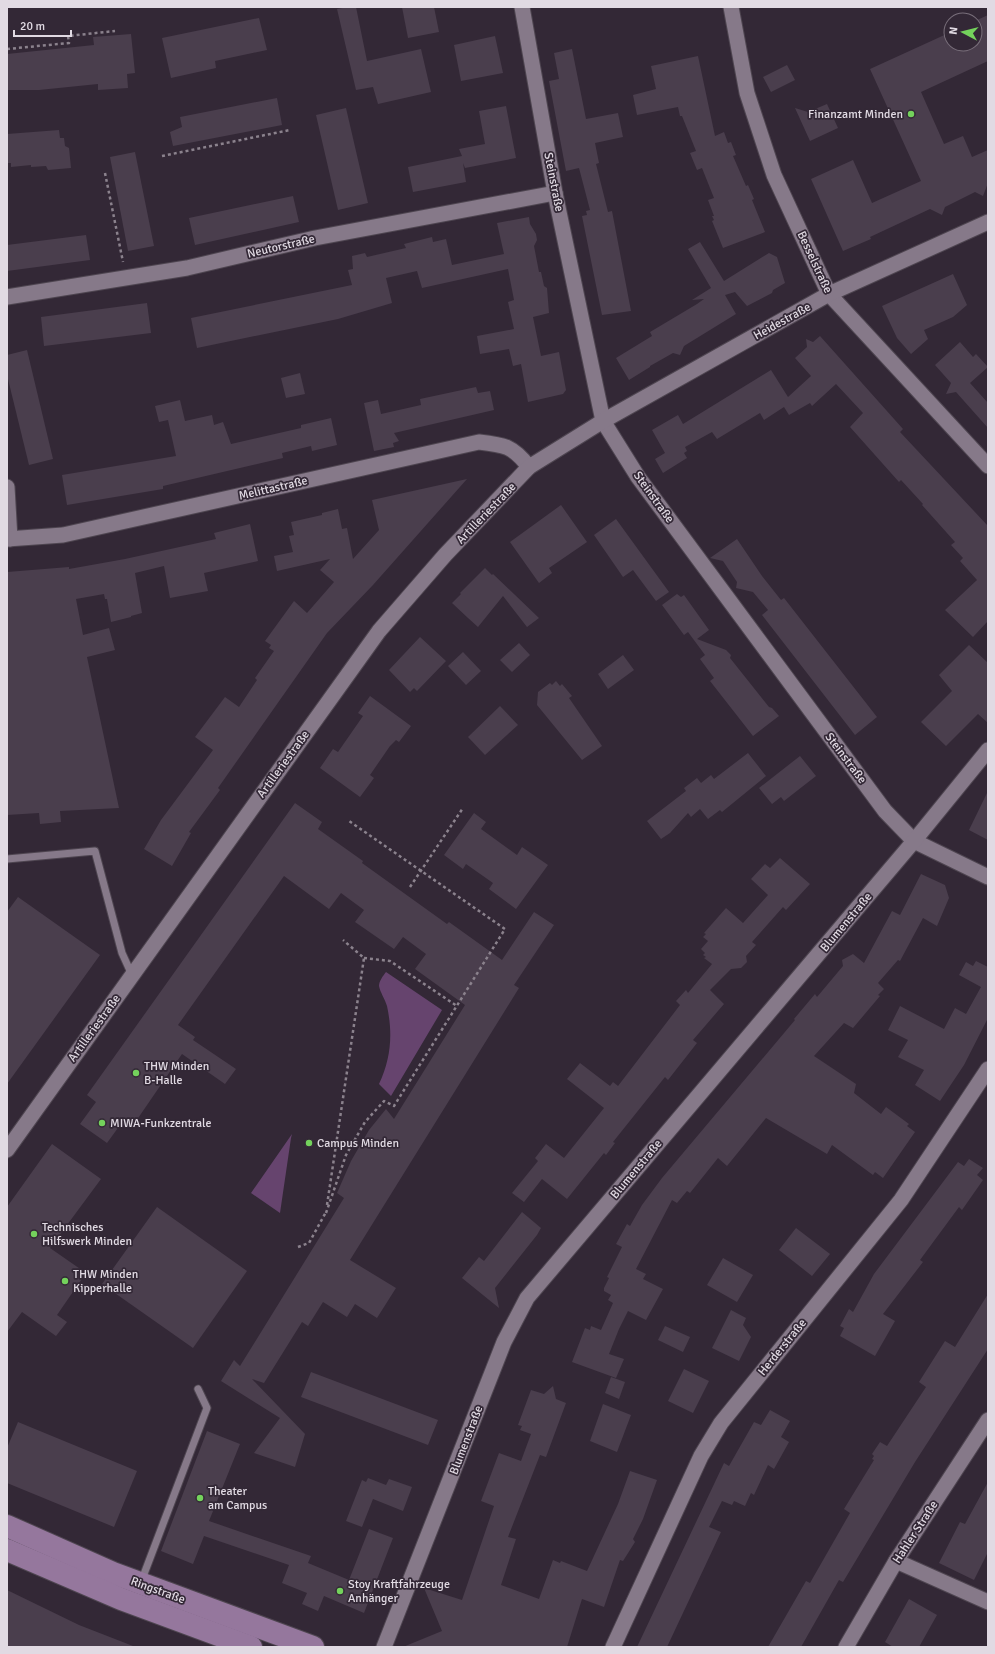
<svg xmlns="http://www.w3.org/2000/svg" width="995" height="1654" viewBox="0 0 995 1654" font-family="Signika,sans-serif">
<rect width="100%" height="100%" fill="#332836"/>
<g fill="#66446e">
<path d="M386,972L442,1010L391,1096L379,1084C391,1058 393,1034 387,1006C385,999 380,992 379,986C379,981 383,976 386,972Z"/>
<path d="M292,1134L291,1138L280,1213L251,1193Z"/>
</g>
<g fill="#4a3e4d">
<path d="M348,7H356L367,61L421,49L431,92L378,104L373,87L356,90L337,9Z"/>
<path d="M402,7H434L439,32L408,38Z"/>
<path d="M988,15V61L921,92L944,144L963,136L972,157L988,150V183L983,196L975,192L945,207L942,215L930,209L870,237L871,239L843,251L811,179L853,160L872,203L921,181L870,69L951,32V44H975V21Z"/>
<path d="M259,18L267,50L215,61L216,68L171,78L162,38Z"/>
<path d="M131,34L135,73L127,74L128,88L98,90V84L39,90H7V54L94,45L93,37Z"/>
<path d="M495,36L503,73L461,81L454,45Z"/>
<path d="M572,49L586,119L618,113L623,137L595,143L599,163L596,164L608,212L612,211L631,311L602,315L582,216L587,215L586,211L590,210L579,168L566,171L549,81L559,79L554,53Z"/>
<path d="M698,56L715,136L724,132L728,143L731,142L736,155L733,156L746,186L748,185L754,199L752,200L765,232L723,248L712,221L714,220L712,216H714L708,200L714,198L702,168L697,170L690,153L696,151L682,116H680L678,107L637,115L633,95L656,89L651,66Z"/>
<path d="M787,65L795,80L771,92L763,77Z"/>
<path d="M277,98L282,125L173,146L170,132L182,127L180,117Z"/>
<path d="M827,104L838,128L810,141L795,108L808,112Z"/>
<path d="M506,106L516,158L465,168L463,163L466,182L413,192L408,167L462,156L459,149L485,144L479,111Z"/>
<path d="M346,108L368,203L338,210L316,115Z"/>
<path d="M59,130L60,138H64L65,146L69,148L71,168L48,170L46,166L31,167V165L11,167V163H7V134Z"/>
<path d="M135,152L154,246L128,251L110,157Z"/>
<path d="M293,196L299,222L195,245L189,218Z"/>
<path d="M529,217L530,224L536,234L537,240L534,246L539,272H541L544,286L547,288L549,313L533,317L541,356L559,352L566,390L563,394L528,402L521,364L513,366L509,349L480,354L477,336L514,329L508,302L514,300L508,269L422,288L417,271L386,278L392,303L338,319L197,348L191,318L352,285L348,270L353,269L352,256L365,253L367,257L406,248L404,244L432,237L433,242L446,239L452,265L504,254L497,223Z"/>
<path d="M86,235L90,260L7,271V245Z"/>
<path d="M700,242L724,281L769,253L777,257L785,283L773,290L772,293L747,306L735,292L725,295L736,314L684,346L680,355L673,353L650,366V367L629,380L616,358L652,336L650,332L697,304L704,299L692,300L711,288L688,249Z"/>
<path d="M953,274L967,305L953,317L924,330L928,339L911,354L897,338L882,306Z"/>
<path d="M147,303L151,333L44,346L41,317Z"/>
<path d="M820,336L903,429L900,432L988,526V621L973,637L945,610L977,580L960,561L963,558L951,545L955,542L922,505L923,504L901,480L899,482L850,427L863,413L836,384L812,406L810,403L789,415L784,407L764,420L760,413L717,439L712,432L685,447L687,451L684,453L687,458L663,473L655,459L665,453L652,430L678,415L683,424L771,370L788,397L811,376L795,358L807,347L806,339L813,342Z"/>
<path d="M960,342L973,357L976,354L988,367L970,383L988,403V428L956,392L946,394L951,383L935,365Z"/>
<path d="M27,350L53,459L29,465L7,375V355Z"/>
<path d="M300,373L305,394L286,398L281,378Z"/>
<path d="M476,387L478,393L490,391L494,410L394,433L399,441L393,443L394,447L374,451L364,403L378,400L381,414L421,405L420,399Z"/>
<path d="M180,400L185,421L212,415L214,425L223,422L231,444L301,428V425L331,418L337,445L312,451L311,446L282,453L283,458L163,486V489L67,505L62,475L176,456L168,420L159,422L155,406Z"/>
<path d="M467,479L373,585L327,633L218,788L220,790L189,832L191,833L172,866L144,849L161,820L213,750L195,737L225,697L239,707L257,680L255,678L274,651L269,648L271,645L265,641L294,601L307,613L334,582L320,570L330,559L277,571L274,556L293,552L289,536L294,535L291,522L322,515V513L338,509L342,529L347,528L353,559L379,530L372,500Z"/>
<path d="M561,505L587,542L549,568L552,573L539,583L510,542Z"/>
<path d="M616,519L669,592L656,601L633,570L623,577L594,535Z"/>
<path d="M250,524L258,561L204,573L208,591L170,598L164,566L135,573L142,613L131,616V617L111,622L107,599H105L104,594L76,599L83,635L109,628L115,650L87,657L119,808L60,811L61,822L40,824L39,813L7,815V572L69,567V569L125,559L216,539L214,533Z"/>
<path d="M737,539L762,576L781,600L784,598L877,717L855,735L762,615L768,610L753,592L736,588L737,582L723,561L710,558Z"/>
<path d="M485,568L492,575L493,574L539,618L527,627L503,596L478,627L468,618L452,603L461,594L460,593Z"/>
<path d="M677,594L681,597L684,595L709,630L697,639L726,650L731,655L730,658L769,707L772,708L779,716L753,736L710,681L714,678L700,659L705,655L688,632L684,635L662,605Z"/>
<path d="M420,637L446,661L417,691L414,688L410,692L389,670Z"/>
<path d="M519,643L530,655L512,672L500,660Z"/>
<path d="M969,645L988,663V723L978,714L946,746L921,722L952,691L939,675Z"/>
<path d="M463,652L481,671L466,685L448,666Z"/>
<path d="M623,655L634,670L608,689L598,674Z"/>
<path d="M556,681L560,686L562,684L572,696L569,698L602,746L582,760L537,705L538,692L550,683L552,685Z"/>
<path d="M370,696L411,726L399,742L396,740L390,746L370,775L374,778L360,797L320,768L333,749L338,752L363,716L358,713Z"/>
<path d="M500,706L518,725L485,755L468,737Z"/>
<path d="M748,753L766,776L722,812L720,810L708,819L700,809L691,817L688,813L670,833L661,839L647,821L686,791L684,788L697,778L701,783L711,775L714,779Z"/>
<path d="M800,756L816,776L784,801L781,797L772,804L759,788Z"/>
<path d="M988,791V840L969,830Z"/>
<path d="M295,803L322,822L318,829L363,861L362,863L447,924L449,922L502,960L534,912L554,925L514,985L519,988L350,1260L396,1288L377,1318L355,1304L347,1317L323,1302L308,1326L302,1322L264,1383L252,1379L305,1434L295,1467L254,1453L280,1418L221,1381L234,1360L240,1366L344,1198L337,1193L351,1161L369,1130L386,1109L394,1119L465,1005L415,969L426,954L403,937L394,949L355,922L364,910L341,893L329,909L284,876L178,1025L195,1037L193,1040L236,1069L225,1084L182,1054L132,1127L123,1121L107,1143L80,1124L96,1102L87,1095Z"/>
<path d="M474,813L486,822L481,829L517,855L522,847L548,865L516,909L489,889L493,883L466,864L463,869L444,855Z"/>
<path d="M780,858L810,884L786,910L783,907L752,942L756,945L746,956L747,962L741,968L731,969L710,990L724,1004L693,1040L697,1043L668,1080L665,1077L613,1142L615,1143L606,1155L604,1153L567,1199L542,1179L524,1202L512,1193L538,1161L535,1158L546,1144L564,1158L604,1108L567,1079L580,1063L610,1086L613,1082L618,1086L680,1005L676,1001L686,990L688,993L712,964L704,958L706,957L703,955L705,953L701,949L708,941L703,937L706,934L704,933L726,908L743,923L768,895L751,879L765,864L770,868Z"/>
<path d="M921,874L945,885L949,898L937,926L923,918L900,961L898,960L878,983L884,989L878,995L880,996L853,1028L844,1023L814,1056L856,1084L854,1093L881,1114L886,1107L909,1124L907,1126L915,1132L883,1178L875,1172L873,1175L832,1145L827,1154L766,1118L727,1166L718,1158L690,1193L687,1191L677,1203L672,1200L636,1269L646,1274L643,1279L663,1289L646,1320L628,1311L619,1329L609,1354L624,1359L616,1378L572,1362L585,1328L590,1330L591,1326L601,1330L613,1303L608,1300L611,1295L604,1291V1288L609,1278L607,1277L622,1247L616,1244L627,1224L630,1226L642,1205L662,1178L795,1020L794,1019L815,994L817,997L843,966L842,960L853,954L864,963L892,911L900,915Z"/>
<path d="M18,897L100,955L7,1084V912Z"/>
<path d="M976,961L988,967V1018L964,1065L940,1101L915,1085L924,1070L898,1057L908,1040L888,1030L900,1006L944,1029L955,1008L966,1014L981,987L959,975L966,962L973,966Z"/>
<path d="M52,1144L101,1179L50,1248L86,1273L57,1315L67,1322L56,1336L22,1312L7,1332V1207Z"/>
<path d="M969,1159L983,1168L977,1175L983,1180L962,1210L959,1207L920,1260L923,1262L883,1314L895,1321L875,1356L840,1336L844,1328L840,1326L849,1309L853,1312L874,1274L958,1162L964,1166Z"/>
<path d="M157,1207L247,1271L193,1348L102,1284Z"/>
<path d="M522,1212L541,1228L537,1235L495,1288L499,1308L462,1278L479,1257L484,1261Z"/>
<path d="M796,1228L830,1254L812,1276L779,1250Z"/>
<path d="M723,1258L753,1275L737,1302L707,1285Z"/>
<path d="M988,1294V1349L915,1462L843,1582L839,1580L801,1647H768L806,1581L810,1583L850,1513L844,1509L874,1460L872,1459L874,1456L872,1454L880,1442L887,1446L926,1387L919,1382L945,1341L955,1347Z"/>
<path d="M731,1310L746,1318L743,1325L751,1337L739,1361L712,1348Z"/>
<path d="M665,1326L690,1337L683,1352L658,1340Z"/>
<path d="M684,1369L709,1381L693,1413L668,1401Z"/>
<path d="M311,1372L438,1420L428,1445L301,1397Z"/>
<path d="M611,1377L625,1382L619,1399L605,1393Z"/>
<path d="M553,1386L556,1399L566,1403L546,1457L540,1455L508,1537L516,1539L501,1585L539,1599L553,1560L560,1563L561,1561L587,1571L618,1504L630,1471L657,1480L643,1519L633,1539L635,1542L623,1561L620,1560L604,1607L582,1599L567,1647H403L442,1631L424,1588L462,1600L494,1506L481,1501L499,1453L521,1461L531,1434L520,1430L522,1426L518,1425L531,1390L544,1394Z"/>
<path d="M603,1404L631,1415L617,1452L590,1441Z"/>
<path d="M770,1410L790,1421L781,1437L789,1442L774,1469L768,1465L754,1495L751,1493L745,1506L734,1501L732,1505L722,1501L709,1527L721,1532L667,1647H637L724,1463L729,1466L754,1422L761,1425Z"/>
<path d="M18,1422L137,1471L114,1527L7,1483V1448Z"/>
<path d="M207,1431L240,1444L209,1521L311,1556L308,1563L349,1580L369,1529L393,1538L364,1613L324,1596L318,1611L302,1604L307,1593L282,1583L289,1565L204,1536L193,1564L161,1551Z"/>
<path d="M368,1478L386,1485L389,1479L412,1487L403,1511L373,1499L362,1527L346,1521L362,1480L366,1482Z"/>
<path d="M988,1482V1552L974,1580L939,1563L960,1522L965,1524Z"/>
<path d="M7,1590L79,1625L133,1646L132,1647H7Z"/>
<path d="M909,1599L937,1615L919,1647H893L885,1642Z"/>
</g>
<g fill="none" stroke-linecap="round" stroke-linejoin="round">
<g stroke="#4e4550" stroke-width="9">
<g id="lane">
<path d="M7,859L95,851L122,953L132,975"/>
<path d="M141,1582L207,1408L198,1389"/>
</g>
</g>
<g stroke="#4e4550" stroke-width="17">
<g id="street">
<path d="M522,7L555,193L603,421L638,477L885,811L914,841L988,877"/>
<path d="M731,7L747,93L774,175L829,294L988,466"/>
<path d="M7,297L187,268L315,238L555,193"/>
<path d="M7,487L10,539"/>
<path d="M7,539L63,535L479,442C505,445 513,446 529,467"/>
<path d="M7,1150L379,631L445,555L529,467L603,421L829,294L988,222"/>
<path d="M896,1561L988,1602"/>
<path d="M384,1647L504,1342L527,1298L914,841L988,750"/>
<path d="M613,1647L701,1456L721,1423L901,1200L988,1069"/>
<path d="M846,1647L896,1561L988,1420"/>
</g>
</g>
<g stroke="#4e4550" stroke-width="24">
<g id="primary">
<path d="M7,1526L113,1573L313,1647"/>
<path d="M7,1550L121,1599L251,1647"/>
</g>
</g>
<g stroke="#8b828d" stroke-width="2.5" stroke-dasharray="3 3" stroke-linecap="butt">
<path d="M7,49L69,43L68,36L115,31"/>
<path d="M162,156L290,130"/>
<path d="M105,173L123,262"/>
<path d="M410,887L463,808"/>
<path d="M364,958L390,961L457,1006"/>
<path d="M327,1205L364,958L343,940"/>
<path d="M326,1213L346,1155L365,1122L384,1101L394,1106L505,929L349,821"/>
<path d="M298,1247L309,1243L326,1212"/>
</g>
<use href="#lane" stroke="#867989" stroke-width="7"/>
<use href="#street" stroke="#867989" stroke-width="15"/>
<use href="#primary" stroke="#95779d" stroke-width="22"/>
</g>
<g fill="#74d25c" stroke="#332836" stroke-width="1.5">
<circle cx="911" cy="114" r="4"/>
<circle cx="136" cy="1073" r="4"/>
<circle cx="102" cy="1123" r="4"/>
<circle cx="309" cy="1143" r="4"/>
<circle cx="34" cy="1234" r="4"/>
<circle cx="65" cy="1281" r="4"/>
<circle cx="200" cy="1498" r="4"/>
<circle cx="340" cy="1591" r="4"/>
</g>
<g text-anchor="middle" stroke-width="3.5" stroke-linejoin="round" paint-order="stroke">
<g font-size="12" fill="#e1dae3" stroke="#332836" text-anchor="start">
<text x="903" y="118" text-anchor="end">Finanzamt Minden</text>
<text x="144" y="1070">THW Minden<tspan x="144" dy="14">B-Halle</tspan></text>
<text x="110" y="1127">MIWA-Funkzentrale</text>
<text x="317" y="1147">Campus Minden</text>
<text x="42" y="1231">Technisches<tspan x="42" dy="14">Hilfswerk Minden</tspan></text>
<text x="73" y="1278">THW Minden<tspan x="73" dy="14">Kipperhalle</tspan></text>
<text x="208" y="1495">Theater<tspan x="208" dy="14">am Campus</tspan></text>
<text x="348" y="1588">Stoy Kraftfahrzeuge<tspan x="348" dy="14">Anhänger</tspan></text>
</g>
<g font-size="12" fill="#e1dae3" stroke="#332836">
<text transform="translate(554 182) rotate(79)" y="4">Steinstraße</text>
<text transform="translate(281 246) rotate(-13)" y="4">Neutorstraße</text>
<text transform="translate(815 262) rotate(65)" y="4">Besselstraße</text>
<text transform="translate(782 321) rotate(-29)" y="4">Heidestraße</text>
<text transform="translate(273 488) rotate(-13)" y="4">Melittastraße</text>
<text transform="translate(654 497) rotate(54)" y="4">Steinstraße</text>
<text transform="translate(486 513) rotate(-46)" y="4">Artilleriestraße</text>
<text transform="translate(846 758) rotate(53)" y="4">Steinstraße</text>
<text transform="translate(283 764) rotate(-54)" y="4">Artilleriestraße</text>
<text transform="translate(846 922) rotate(-50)" y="4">Blumenstraße</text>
<text transform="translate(94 1028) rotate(-54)" y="4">Artilleriestraße</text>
<text transform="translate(636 1169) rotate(-50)" y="4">Blumenstraße</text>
<text transform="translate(782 1347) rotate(-51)" y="4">Herderstraße</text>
<text transform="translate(466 1440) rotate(-69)" y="4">Blumenstraße</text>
<text transform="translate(915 1532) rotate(-57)" y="4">Hahler Straße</text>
<text transform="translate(158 1590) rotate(20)" y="4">Ringstraße</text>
</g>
</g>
<rect width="995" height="1654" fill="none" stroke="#e1dae3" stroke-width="16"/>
<g transform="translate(963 32) rotate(277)"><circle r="19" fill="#332836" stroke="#796f7b"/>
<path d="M0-3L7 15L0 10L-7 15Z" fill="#74d25c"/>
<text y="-6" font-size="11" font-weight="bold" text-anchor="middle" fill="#e1dae3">N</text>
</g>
<path d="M14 30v6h57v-6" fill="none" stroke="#e1dae3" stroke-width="2"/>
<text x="20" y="30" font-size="12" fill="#e1dae3" stroke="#332836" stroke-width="3" paint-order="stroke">20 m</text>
</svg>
